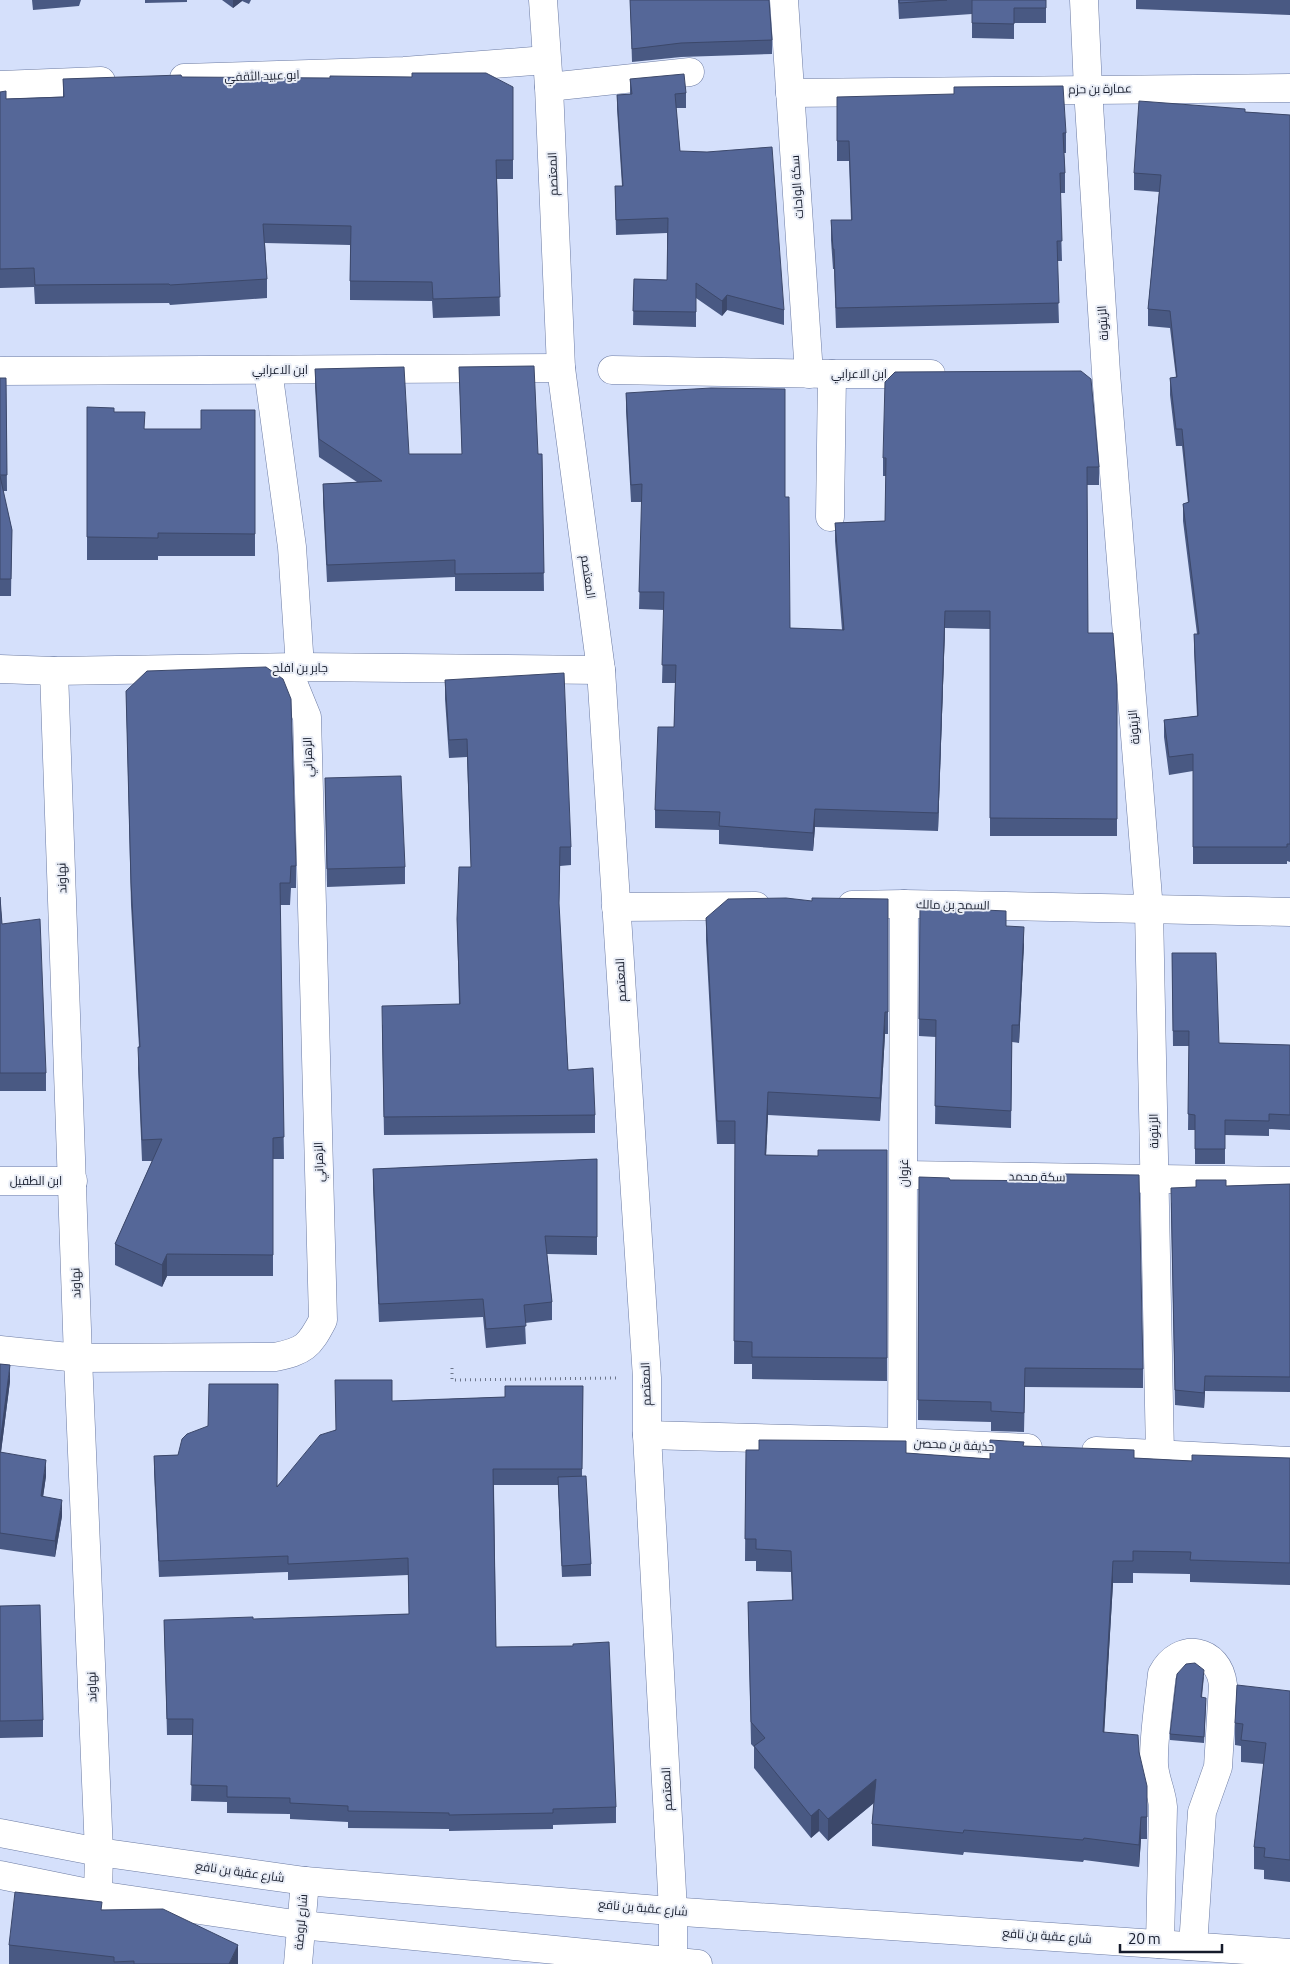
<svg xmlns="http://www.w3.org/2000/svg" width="1290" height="1964" viewBox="0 0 1290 1964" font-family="'Titillium Web',Cairo,sans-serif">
<rect width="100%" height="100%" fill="#d5e0fb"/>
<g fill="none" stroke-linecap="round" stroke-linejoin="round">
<g stroke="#6c7ba3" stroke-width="29">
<g id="minor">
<path d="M543,0L549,87L561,368L601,670L647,1378V1435L673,1910V1962"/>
<path d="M784,0L809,374"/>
<path d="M1084,0L1088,89L1106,373L1149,910L1160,1454"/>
<path d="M184,78L404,71L546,60"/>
<path d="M0,85L101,81"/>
<path d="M549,87L690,72"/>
<path d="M790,93L1290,88"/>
<path d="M268,370L292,547L300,667"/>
<path d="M612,370L832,374H931"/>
<path d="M0,371L561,368"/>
<path d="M830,517L832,374"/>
<path d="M0,669L54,671L300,667L601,670"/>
<path d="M54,671L78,1358L99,1852L98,1895"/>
<path d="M852,905L904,904L1290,912"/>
<path d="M616,907L756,906"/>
<path d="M904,1175L1290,1181"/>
<path d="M0,1181H73"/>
<path d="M0,1350L78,1358L275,1357C304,1351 309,1347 323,1320L307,717L287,668"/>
<path d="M647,1435L902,1442L1028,1448"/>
<path d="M902,1442L904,904"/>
<path d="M1096,1451L1290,1461"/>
<path d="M0,1833L99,1852L305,1881L683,1912L1290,1953"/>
<path d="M0,1875L98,1895L301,1925L698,1964"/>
<path d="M1160,1944L1163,1807C1162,1792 1155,1780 1154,1765C1153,1739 1159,1701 1162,1674C1179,1641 1219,1648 1223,1685L1218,1767L1202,1812L1193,1946"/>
<path d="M298,1964L305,1881"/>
</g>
</g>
<path stroke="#6d768b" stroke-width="3" stroke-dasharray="1 4" stroke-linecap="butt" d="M452,1368V1380L616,1378"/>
<use href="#minor" stroke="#fff" stroke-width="28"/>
</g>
<g fill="#495983">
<path d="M32,0H81L79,6L33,10Z"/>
<path d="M145,0H187V2L145,3Z"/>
<path d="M222,0H251L249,4L242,1L233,8Z"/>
<path d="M630,0H769L772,40V54L681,57L632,62Z"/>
<path d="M898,0H1046V23H1014V39L972,38V14L899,19Z"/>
<path d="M1136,0H1290V15L1136,9Z"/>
<path d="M182,77L513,87V179H497L500,316L433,318L432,301L350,300V245L265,243L267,279V298L170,305L169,303L35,304L34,287L0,288V92L6,99L63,97V79Z"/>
<path d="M630,79L686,93V108H676L680,151L784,310V325L727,310L722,316L696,298V327L633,325L634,279L667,280V233L616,235L615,186H622L617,109V95L630,94Z"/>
<path d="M837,97L1066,133V153H1064L1065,173V193H1060L1062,261H1057L1059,323L836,328L834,269H833L831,240V220H851L849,161H837Z"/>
<path d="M1245,112L1290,115V862L1287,861V864H1193V771L1169,775L1164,737V720L1197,716L1194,651V634H1197L1183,521V504L1188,503L1182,446H1176L1170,395V378L1176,377L1170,328L1148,326V309L1159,192L1134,190V173Z"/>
<path d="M459,367L538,454H542L544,591H455V577L327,582L323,502V484L357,482L319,457L315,387V369L409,454H462Z"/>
<path d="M0,378H6L7,491H3L12,530L11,596H0Z"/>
<path d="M626,393L785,497L790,628L842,630L835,541V523L885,521L886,476H883V458L1099,467V485H1087L1088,633L1117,685V836H990V629L945,628L938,831L815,827L813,851L719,844V830L655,828V810L674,727L675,683H662L664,610L639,609L642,502H631L626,411Z"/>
<path d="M87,407L114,412L145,429H201L255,410V556H158V560H87Z"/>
<path d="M445,680L571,847V865L560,866L559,907L568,1070L595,1115V1133L384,1135L382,1025L459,1004L457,919L471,867L467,757L449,758L445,699Z"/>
<path d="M126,691L296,866V888H291L290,905H280L284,1159H273V1276H167L162,1287L115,1265V1244L152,1161H142L138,1068L139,1047L131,905Z"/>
<path d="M325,778L405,867V884L327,887Z"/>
<path d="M0,897L2,924L46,1073V1091H0Z"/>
<path d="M888,899V1034H885L880,1121L768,1115L766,1155L818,1156L887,1150V1381L752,1379V1364H734L735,1144H717L706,940V918L812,901Z"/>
<path d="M920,907L1006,926L1024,944L1019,1043L1012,1042L1011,1128L935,1124L936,1037L919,1036Z"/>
<path d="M1172,953L1219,1043L1290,1045V1130L1269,1129V1136L1225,1135V1164H1195V1130H1188L1189,1046H1173Z"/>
<path d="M597,1159V1255L547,1254L552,1302V1320L525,1323L526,1344L486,1348L483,1317L379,1322L373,1188V1169Z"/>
<path d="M919,1177L950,1180L1143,1369V1388L1025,1387L1024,1432L991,1431V1422L918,1420Z"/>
<path d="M1290,1184V1392L1205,1391L1204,1408L1175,1405L1171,1203L1226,1186Z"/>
<path d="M0,1364L10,1381L1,1452L46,1476L43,1496L62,1516L55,1557L0,1549Z"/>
<path d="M583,1386L582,1476L591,1564V1576L562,1577L558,1485H494L496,1647L616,1807V1823L553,1825V1829L449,1831V1829L348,1828V1822L290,1819V1814L227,1813V1802L191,1801L193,1735H167L164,1620L253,1619L409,1614L408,1575L288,1580V1572L159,1577L154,1472V1456L178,1455L208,1426L277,1486L335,1430L392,1401L505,1397Z"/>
<path d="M1024,1446L1134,1458L1192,1461L1290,1458V1585L1190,1582V1574L1133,1573V1583H1113L1104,1732L1139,1752L1147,1808V1839H1141L1139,1867L1084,1860L1083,1862L964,1852L963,1855L872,1846V1824L874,1803L828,1841L819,1831L811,1838L754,1768V1747L751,1744L748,1602L792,1600L791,1572L756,1571V1561H745L746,1450L906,1453L990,1459Z"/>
<path d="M0,1606L43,1720V1737L0,1738Z"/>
<path d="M1204,1676L1202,1697L1206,1704L1204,1743L1170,1740V1734Z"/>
<path d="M1290,1691V1882L1264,1879V1870L1254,1869V1847L1264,1764L1241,1762V1746L1235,1745V1723Z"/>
<path d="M102,1910L238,1964H9V1945Z"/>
</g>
<g fill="#3c486a">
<path d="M233,0H242V1L233,8Z"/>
<path d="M727,295V310L722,316V301Z"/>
<path d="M945,611V628L938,831V813Z"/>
<path d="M815,809V827L813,851V833Z"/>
<path d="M1024,927V944L1019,1043V1025Z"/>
<path d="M885,1012V1034L880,1121V1098Z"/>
<path d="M768,1092V1115L765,1178V1155Z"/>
<path d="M167,1254V1276L162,1287V1265Z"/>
<path d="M10,1365V1381L0,1460V1444Z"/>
<path d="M1205,1376V1391L1204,1408V1393Z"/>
<path d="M46,1460V1476L41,1512V1496Z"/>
<path d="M62,1500V1516L55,1557V1541Z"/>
<path d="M1113,1561V1583L1103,1754V1732Z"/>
<path d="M876,1779V1801L828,1841V1819Z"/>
<path d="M819,1809V1831L811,1838V1816Z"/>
<path d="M1141,1817V1839L1139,1867V1845Z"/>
<path d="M238,1945V1964H229Z"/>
</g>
<g fill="#556798" stroke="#3c486a">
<path d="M630,0H769L772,40L681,43L632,49Z"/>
<path d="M899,0H947L899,3Z"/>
<path d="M972,0H1046V8H1014V24L972,23Z"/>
<path d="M412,73H486L513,87V160H496L500,297L433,299L432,282L350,281L351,226L263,224L267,279L170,285L169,284L35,285L34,268L0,269V92L6,91V99L64,97L63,79L181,75L182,77L330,78V76L412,77Z"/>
<path d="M684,74L686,93L675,94L680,151L707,152L772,147L784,310L727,295L722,301L696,283V312L633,311L634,279L667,280L668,218L616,220L615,186H623L617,95L632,94L630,79Z"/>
<path d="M1063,86L1066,133H1063L1065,173H1060L1062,241H1057L1059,303L836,308L834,249H833L831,220H852L849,141H837V97L954,94V87Z"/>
<path d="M1139,101L1245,109V112L1290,115V844H1287V847H1193V754L1169,757L1164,720L1198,716L1194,634H1199L1183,504L1189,502L1182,429H1176L1170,378L1177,377L1170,311L1148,309L1161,175L1134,173Z"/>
<path d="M534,366L538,454H542L544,573L455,574V560L327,565L323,484L382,481L319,439L315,369L404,367L409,454H462L459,367Z"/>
<path d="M1081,371L1091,379L1099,467H1087L1088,633H1113L1117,685V819L990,818V611H945L938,813L815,809L813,833L719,826L720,812L655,810L658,727H674L676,665H662L664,592H639L642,484L631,485L626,393L711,388L785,389V497H789L790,628L844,630L835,523L885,521L886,458H883L885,382L895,372Z"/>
<path d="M0,378H6L7,475H0Z"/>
<path d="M87,407L114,408V412H145L144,429H201V410H255V534L158,533V538L87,537Z"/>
<path d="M0,476L12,530L11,579H0Z"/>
<path d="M266,667L283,679L291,699L296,866H291L290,883H280L284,1137L273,1138V1255L167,1254L162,1265L115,1244L162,1139L142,1140L138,1047H140L131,883L126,691L147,671Z"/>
<path d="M564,673L571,847H560L559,903L568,1070L593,1068L595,1115L384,1117L382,1006L460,1004L457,919L459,867H471L467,739L449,740L445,680Z"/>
<path d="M401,776L405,867L327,869L325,778Z"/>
<path d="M0,897L2,924L40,919L46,1073H0Z"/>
<path d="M786,898L812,901V898L888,899V1012H885L880,1098L768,1092L765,1155L818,1156V1150H887V1358L752,1357V1342L734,1341L735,1121H717L706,918L728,899Z"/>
<path d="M920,907L1006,911V926L1024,927L1019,1025H1012L1011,1111L935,1106L936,1020L919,1019Z"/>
<path d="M1172,953H1216L1219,1043L1290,1045V1115L1269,1114V1121L1225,1120V1149H1195V1115L1188,1114L1189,1031H1173Z"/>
<path d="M597,1159V1237L545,1236L552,1302L524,1305L526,1326L486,1329L483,1299L379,1304L373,1169Z"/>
<path d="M1065,1174L1139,1175L1143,1369L1025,1368L1024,1413L991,1411V1402L918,1400L919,1177L949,1178L950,1180L1065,1181Z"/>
<path d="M1196,1180H1226V1186L1290,1184V1377L1205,1376L1204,1393L1175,1390L1171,1188L1196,1187Z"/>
<path d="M0,1364L10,1365L0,1444Z"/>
<path d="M335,1380H392V1401L505,1397V1386H583L582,1469H493L496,1647L573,1646V1644L609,1642L616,1807L553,1809V1813L449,1815V1813L348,1811V1806L290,1803V1798L227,1797V1786L191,1785L193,1719H167L164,1620L253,1617V1619L409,1614L408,1558L288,1564V1556L159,1561L154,1456L178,1455L182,1439L187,1434L208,1426L209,1384H278L277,1487L320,1435L336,1430Z"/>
<path d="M759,1440L906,1441V1453L990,1459V1440L1024,1442L1023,1446L1134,1450V1458L1192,1461V1455L1290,1458V1563L1190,1560L1191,1552L1133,1551V1561H1113L1103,1732L1138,1735L1139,1752L1147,1786V1817H1141L1139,1845L1084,1838L1083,1840L964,1830L963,1833L872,1824L876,1779L828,1819L819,1809L811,1816L754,1746L765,1738L751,1722L748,1602L793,1600L791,1551L756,1549V1539H745L746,1450H759Z"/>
<path d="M0,1452L46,1460L41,1496L62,1500L55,1541L0,1533Z"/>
<path d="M586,1476L591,1564L562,1566L558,1477Z"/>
<path d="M40,1605L43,1720L0,1721V1606Z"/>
<path d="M1195,1663L1204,1670L1201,1697L1206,1698L1204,1737L1170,1734L1177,1674L1186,1664Z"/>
<path d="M1237,1685L1290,1691V1860L1264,1857L1265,1848L1254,1847L1266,1743L1241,1740L1243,1724L1235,1723Z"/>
<path d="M15,1892L102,1902L101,1910L163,1909L238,1945L229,1964H134V1961L114,1962V1957L9,1945Z"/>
</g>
<g text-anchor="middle" stroke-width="4" stroke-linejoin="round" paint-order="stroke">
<g font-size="12" fill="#151b2b" stroke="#e9edf6">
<text transform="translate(262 76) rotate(-2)" y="4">ابو عبيد الثقفي</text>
<text transform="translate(1100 89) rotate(-1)" y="4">عمارة بن حزم</text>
<text transform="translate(553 174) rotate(-92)" y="4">المعتصم</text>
<text transform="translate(797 187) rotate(-94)" y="4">سكة الواحات</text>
<text transform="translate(1103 323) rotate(-94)" y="4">الزيتونة</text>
<text x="280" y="374">ابن الاعرابي</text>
<text x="859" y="378">ابن الاعرابي</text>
<text transform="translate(588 577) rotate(82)" y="4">المعتصم</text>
<text x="300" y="672">جابر بن افلح</text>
<text transform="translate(1134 727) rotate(-95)" y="4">الزيتونة</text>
<text transform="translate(308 757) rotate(-92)" y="4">الزهراني</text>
<text transform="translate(62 878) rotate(-92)" y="4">نهاوند</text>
<text transform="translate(953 905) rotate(1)" y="4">السمح بن مالك</text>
<text transform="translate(621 980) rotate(-93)" y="4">المعتصم</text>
<text transform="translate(1154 1131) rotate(-91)" y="4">الزيتونة</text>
<text transform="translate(319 1162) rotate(-92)" y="4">الزهراني</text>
<text transform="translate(904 1173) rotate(-90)" y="4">غزوان</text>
<text transform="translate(1037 1177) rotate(1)" y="4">سكة محمد</text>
<text x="36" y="1185">ابن الطفيل</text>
<text transform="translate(76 1283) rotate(-92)" y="4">نهاوند</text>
<text transform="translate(646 1384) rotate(-92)" y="4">المعتصم</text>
<text transform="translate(954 1445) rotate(3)" y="4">حذيفة بن محصن</text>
<text transform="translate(92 1687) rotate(-92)" y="4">نهاوند</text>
<text transform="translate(667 1789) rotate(-93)" y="4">المعتصم</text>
<text transform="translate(240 1872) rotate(8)" y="4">شارع عقبة بن نافع</text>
<text transform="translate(643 1908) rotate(5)" y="4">شارع عقبة بن نافع</text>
<text transform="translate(301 1922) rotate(-85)" y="4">شارع لروضة</text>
<text transform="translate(1047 1936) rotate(4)" y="4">شارع عقبة بن نافع</text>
</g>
</g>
<path d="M1120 1944v8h102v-8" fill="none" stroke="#151b2b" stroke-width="2.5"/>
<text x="1128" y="1944" font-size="15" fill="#151b2b" stroke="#e9edf6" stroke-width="4" paint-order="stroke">20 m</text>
</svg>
